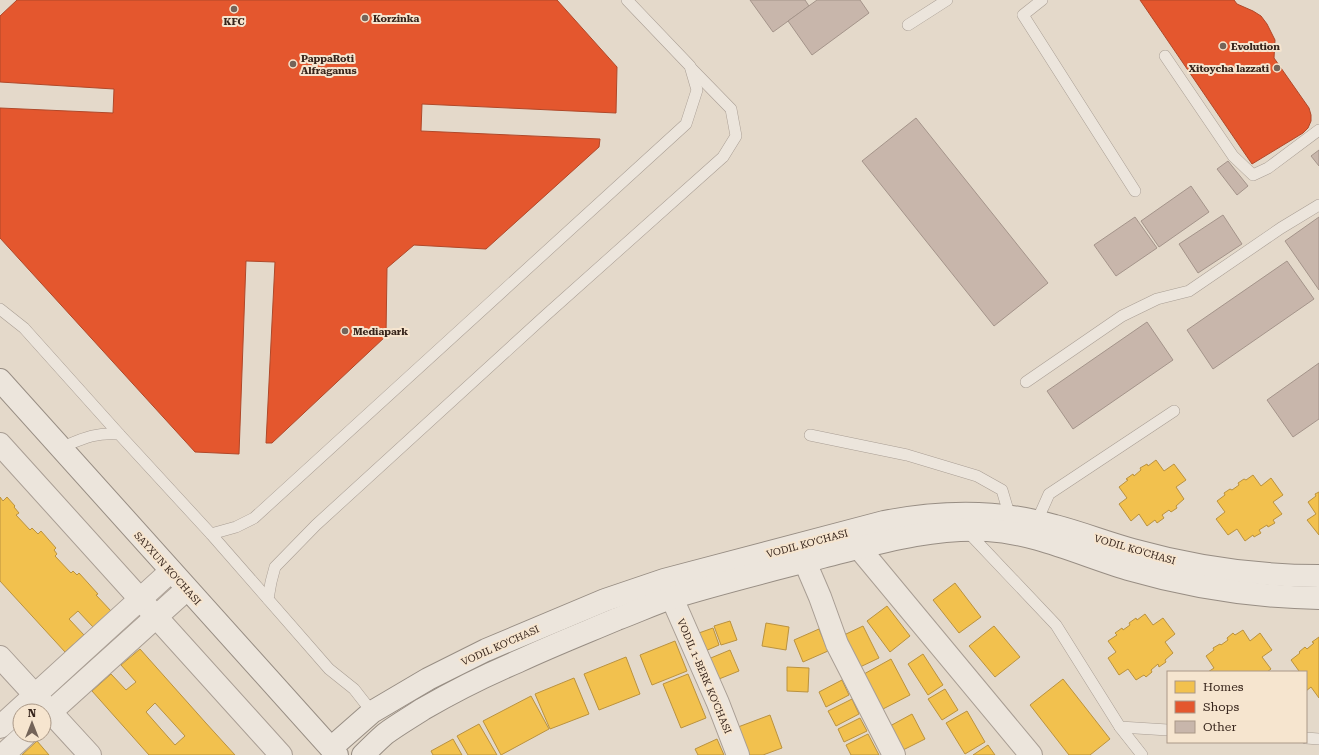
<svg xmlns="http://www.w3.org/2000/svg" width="1319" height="755" viewBox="0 0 1319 755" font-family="'Roboto Serif',serif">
<rect width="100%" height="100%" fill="#e4d9ca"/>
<g fill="#f2c14e" stroke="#ba923f" fill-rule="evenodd">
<path d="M1156,460L1164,471L1174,464L1186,480L1176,487L1184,499L1176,506L1177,508L1171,512L1169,510L1162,515L1164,518L1157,523L1155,520L1147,526L1139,514L1131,521L1119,504L1127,498L1119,487L1128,480L1126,479L1133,474L1134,476L1141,470L1140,468L1147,464L1148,466Z"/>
<path d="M1253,475L1261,486L1271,478L1283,495L1273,502L1282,514L1273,520L1275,523L1268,527L1267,525L1259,530L1261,533L1254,537L1253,535L1245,541L1237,529L1228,535L1216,519L1225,512L1217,501L1225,495L1224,493L1230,489L1232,490L1239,485L1238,483L1244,479L1246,480Z"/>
<path d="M1319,492V535L1307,520L1316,514L1308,502L1316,496L1315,494Z"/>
<path d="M0,497L3,501L7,497L15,506L14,507L19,513L16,515L30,530L32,528L38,534L41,531L56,548L54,550L57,554L55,556L71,573L73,571L77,575L79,573L98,594L96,595L111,611L93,627L78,611L69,619L84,635L65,652L0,581Z"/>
<path d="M955,583L981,617L959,633L933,600Z"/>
<path d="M887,606L910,636L890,652L867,621Z"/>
<path d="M1145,614L1153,625L1163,618L1175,634L1165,642L1173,653L1165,660L1166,662L1159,667L1158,664L1151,670L1152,672L1146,677L1144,675L1136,680L1128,669L1119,675L1108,658L1116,652L1108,641L1117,635L1115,633L1122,628L1123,630L1130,625L1129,623L1136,618L1137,620Z"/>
<path d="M730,621L737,640L721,645L714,626Z"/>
<path d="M766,623L789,627L786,650L762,646Z"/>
<path d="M863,626L879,658L860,667L844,635Z"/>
<path d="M994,626L1020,657L995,677L969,646Z"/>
<path d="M713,628L719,645L703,652L696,634Z"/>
<path d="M819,629L828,651L803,662L794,640Z"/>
<path d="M1243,630L1250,641L1260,633L1272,650L1262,657L1271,669L1267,672H1208L1214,668L1206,656L1214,650L1213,648L1220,644L1221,645L1228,640L1227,638L1233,633L1235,635Z"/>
<path d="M1319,637V698L1311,687L1306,691V672H1298L1299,671L1291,660L1300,653L1299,652L1305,647L1307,649L1314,643L1312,642Z"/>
<path d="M675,641L687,671L652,685L640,655Z"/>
<path d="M140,649L205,722L235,755H149L116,718L92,691L111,674L126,690L136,682L121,665ZM155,703L185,736L175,745L146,712Z"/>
<path d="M730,650L739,671L714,681L706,660Z"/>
<path d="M923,654L943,685L928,695L908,664Z"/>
<path d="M626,657L640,694L599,710L584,674Z"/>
<path d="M891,659L910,695L883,709L864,674Z"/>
<path d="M787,667L809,668L808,692L787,691Z"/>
<path d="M688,674L706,718L681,728L663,684Z"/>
<path d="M574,678L589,714L550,729L535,694Z"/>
<path d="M1063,679L1110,739L1090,755H1069L1030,705Z"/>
<path d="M842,680L849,695L826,707L819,692Z"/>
<path d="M945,689L958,710L942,720L928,699Z"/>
<path d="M531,696L549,729L501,755L483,721Z"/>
<path d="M852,699L859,714L836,726L828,711Z"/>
<path d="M967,711L985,742L965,754L946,723Z"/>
<path d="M912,714L925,739L903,750L890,726Z"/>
<path d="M770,715L782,748L763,755H748L738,727Z"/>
<path d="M860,718L867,731L844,742L838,729Z"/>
<path d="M479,724L497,755H468L457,736Z"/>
<path d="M868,734L879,755H851L846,745Z"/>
<path d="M453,739L462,755H433L431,751Z"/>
<path d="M717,739L724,755H698L695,749Z"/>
<path d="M37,741L49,755H22Z"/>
<path d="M988,745L995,755H973Z"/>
</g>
<g fill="#e4572e" stroke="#b04829">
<path d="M17,0H557L617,67L616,113L422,104L421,131L600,139L599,147L486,249L414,245L387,268L386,336L272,443H266L275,262L246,261L239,454L195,452L0,238V108L113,113L114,89L0,82V16Z"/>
<path d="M1140,0H1234L1237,4L1253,11L1261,16L1267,24L1275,40L1274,58L1309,108L1311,115V121L1308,128L1303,133L1252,164Z"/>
</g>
<g fill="#c8b6ab" stroke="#a4948a">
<path d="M750,0H805L809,6L773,32Z"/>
<path d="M817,0H860L869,13L812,55L788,21Z"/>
<path d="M916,118L1048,283L994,326L862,161Z"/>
<path d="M1319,150V166L1311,156Z"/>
<path d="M1228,161L1248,186L1237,195L1217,169Z"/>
<path d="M1191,186L1209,212L1159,247L1141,221Z"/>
<path d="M1223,215L1242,244L1198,273L1179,244Z"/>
<path d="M1135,217L1157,248L1116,276L1094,245Z"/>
<path d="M1319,217V290L1285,241Z"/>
<path d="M1287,261L1314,299L1213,369L1187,330Z"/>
<path d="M1147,322L1173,360L1073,429L1047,391Z"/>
<path d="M1319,363V419L1293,437L1267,400Z"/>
</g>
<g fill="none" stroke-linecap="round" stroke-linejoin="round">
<g stroke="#a99e94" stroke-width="12">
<g id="lane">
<path d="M1042,0L1023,15L1135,191"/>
<path d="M908,25L947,0"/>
<path d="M1165,56L1233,156L1253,175L1268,168L1319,130"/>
<path d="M0,309L24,328L119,434"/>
<path d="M1026,382L1122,316L1157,299L1189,291L1281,228L1319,205"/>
<path d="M810,435L907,455L977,476L1002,490L1010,517"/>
<path d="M60,448C82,439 95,432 119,434L211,534L236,527L254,518L686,124L697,90L690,66L627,0"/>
<path d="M1037,521L1049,494L1174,411"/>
<path d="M966,530L1056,625L1120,727L1168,730"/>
<path d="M211,534L329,669L354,689L372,712"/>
<path d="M268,599L271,582L275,567L316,525L546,315L723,157L736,136L731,109L691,68"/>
<path d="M1120,727L1142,755"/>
<path d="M1306,738L1319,739"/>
</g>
</g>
<g stroke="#a99e94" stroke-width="24">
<g id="street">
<path d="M0,444L281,755"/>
<path d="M859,548L1031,755"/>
<path d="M805,562L820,597L837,644L894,755"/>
<path d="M672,598L718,703L738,755"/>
<path d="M0,657L90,755"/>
<path d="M44,718L187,589"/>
<path d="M0,727L171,571"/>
<path d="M3,755L25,735"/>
</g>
</g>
<g stroke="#988e84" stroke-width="24">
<g id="secondary">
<path d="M0,380L337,755"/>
<path d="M331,748L372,712L428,679L486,650L605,600L664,580L884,522C941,511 1000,510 1055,526C1082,533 1107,543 1133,550C1194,567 1256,576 1319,576"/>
<path d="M363,755C370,748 377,741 385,734C397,725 411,717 423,709C454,691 486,675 519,661C551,646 584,633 617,619C636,612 655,603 674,597C723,582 772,570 822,557C875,544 930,527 987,530C1037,533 1081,555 1128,569C1190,587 1255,597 1319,598"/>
</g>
</g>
<use href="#lane" stroke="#ece5dc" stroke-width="11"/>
<use href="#street" stroke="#ece5dc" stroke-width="22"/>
<use href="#secondary" stroke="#ece5dc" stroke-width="22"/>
</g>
<g fill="#746459" stroke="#f6e5cf" stroke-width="1.5">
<circle cx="234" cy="9" r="4"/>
<circle cx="365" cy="18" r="4"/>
<circle cx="1223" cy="46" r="4"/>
<circle cx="293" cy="64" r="4"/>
<circle cx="1277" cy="68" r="4"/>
<circle cx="345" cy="331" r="4"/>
</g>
<g text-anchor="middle" stroke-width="4" stroke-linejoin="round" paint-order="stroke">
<g font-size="10" font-weight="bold" fill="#37251c" stroke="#f6e5cf" text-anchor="start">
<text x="373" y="22">Korzinka</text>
<text x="234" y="25" text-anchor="middle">KFC</text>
<text x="1231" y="50">Evolution</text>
<text x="301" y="62">PappaRoti<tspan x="301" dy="12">Alfraganus</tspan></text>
<text x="1269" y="72" text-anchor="end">Xitoycha lazzati</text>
<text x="353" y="335">Mediapark</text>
</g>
<g font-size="10" fill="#37251c" stroke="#f6e5cf">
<text transform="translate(807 543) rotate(-15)" y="4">VODIL KO'CHASI</text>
<text transform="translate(1135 549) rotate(16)" y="4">VODIL KO'CHASI</text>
<text transform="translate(168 568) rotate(48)" y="4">SAYXUN KO'CHASI</text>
<text transform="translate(500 645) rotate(-24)" y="4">VODIL KO'CHASI</text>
<text transform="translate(705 676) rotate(67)" y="4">VODIL 1-BERK KO'CHASI</text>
</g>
</g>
<rect x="1167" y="671" width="140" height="72" fill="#f6e5cf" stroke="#aa9887"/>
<rect x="1175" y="681" width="20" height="12" fill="#f2c14e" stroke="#aa9887"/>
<text x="1203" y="691" font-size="12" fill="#37251c">Homes</text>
<rect x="1175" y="701" width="20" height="12" fill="#e4572e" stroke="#aa9887"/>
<text x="1203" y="711" font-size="12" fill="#37251c">Shops</text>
<rect x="1175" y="721" width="20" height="12" fill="#c8b6ab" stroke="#aa9887"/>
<text x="1203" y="731" font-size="12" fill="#37251c">Other</text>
<g transform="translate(32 723)"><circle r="19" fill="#f6e5cf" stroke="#aa9887"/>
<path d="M0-3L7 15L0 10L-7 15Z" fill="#746459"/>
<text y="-6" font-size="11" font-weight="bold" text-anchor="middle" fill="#37251c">N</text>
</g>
</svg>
